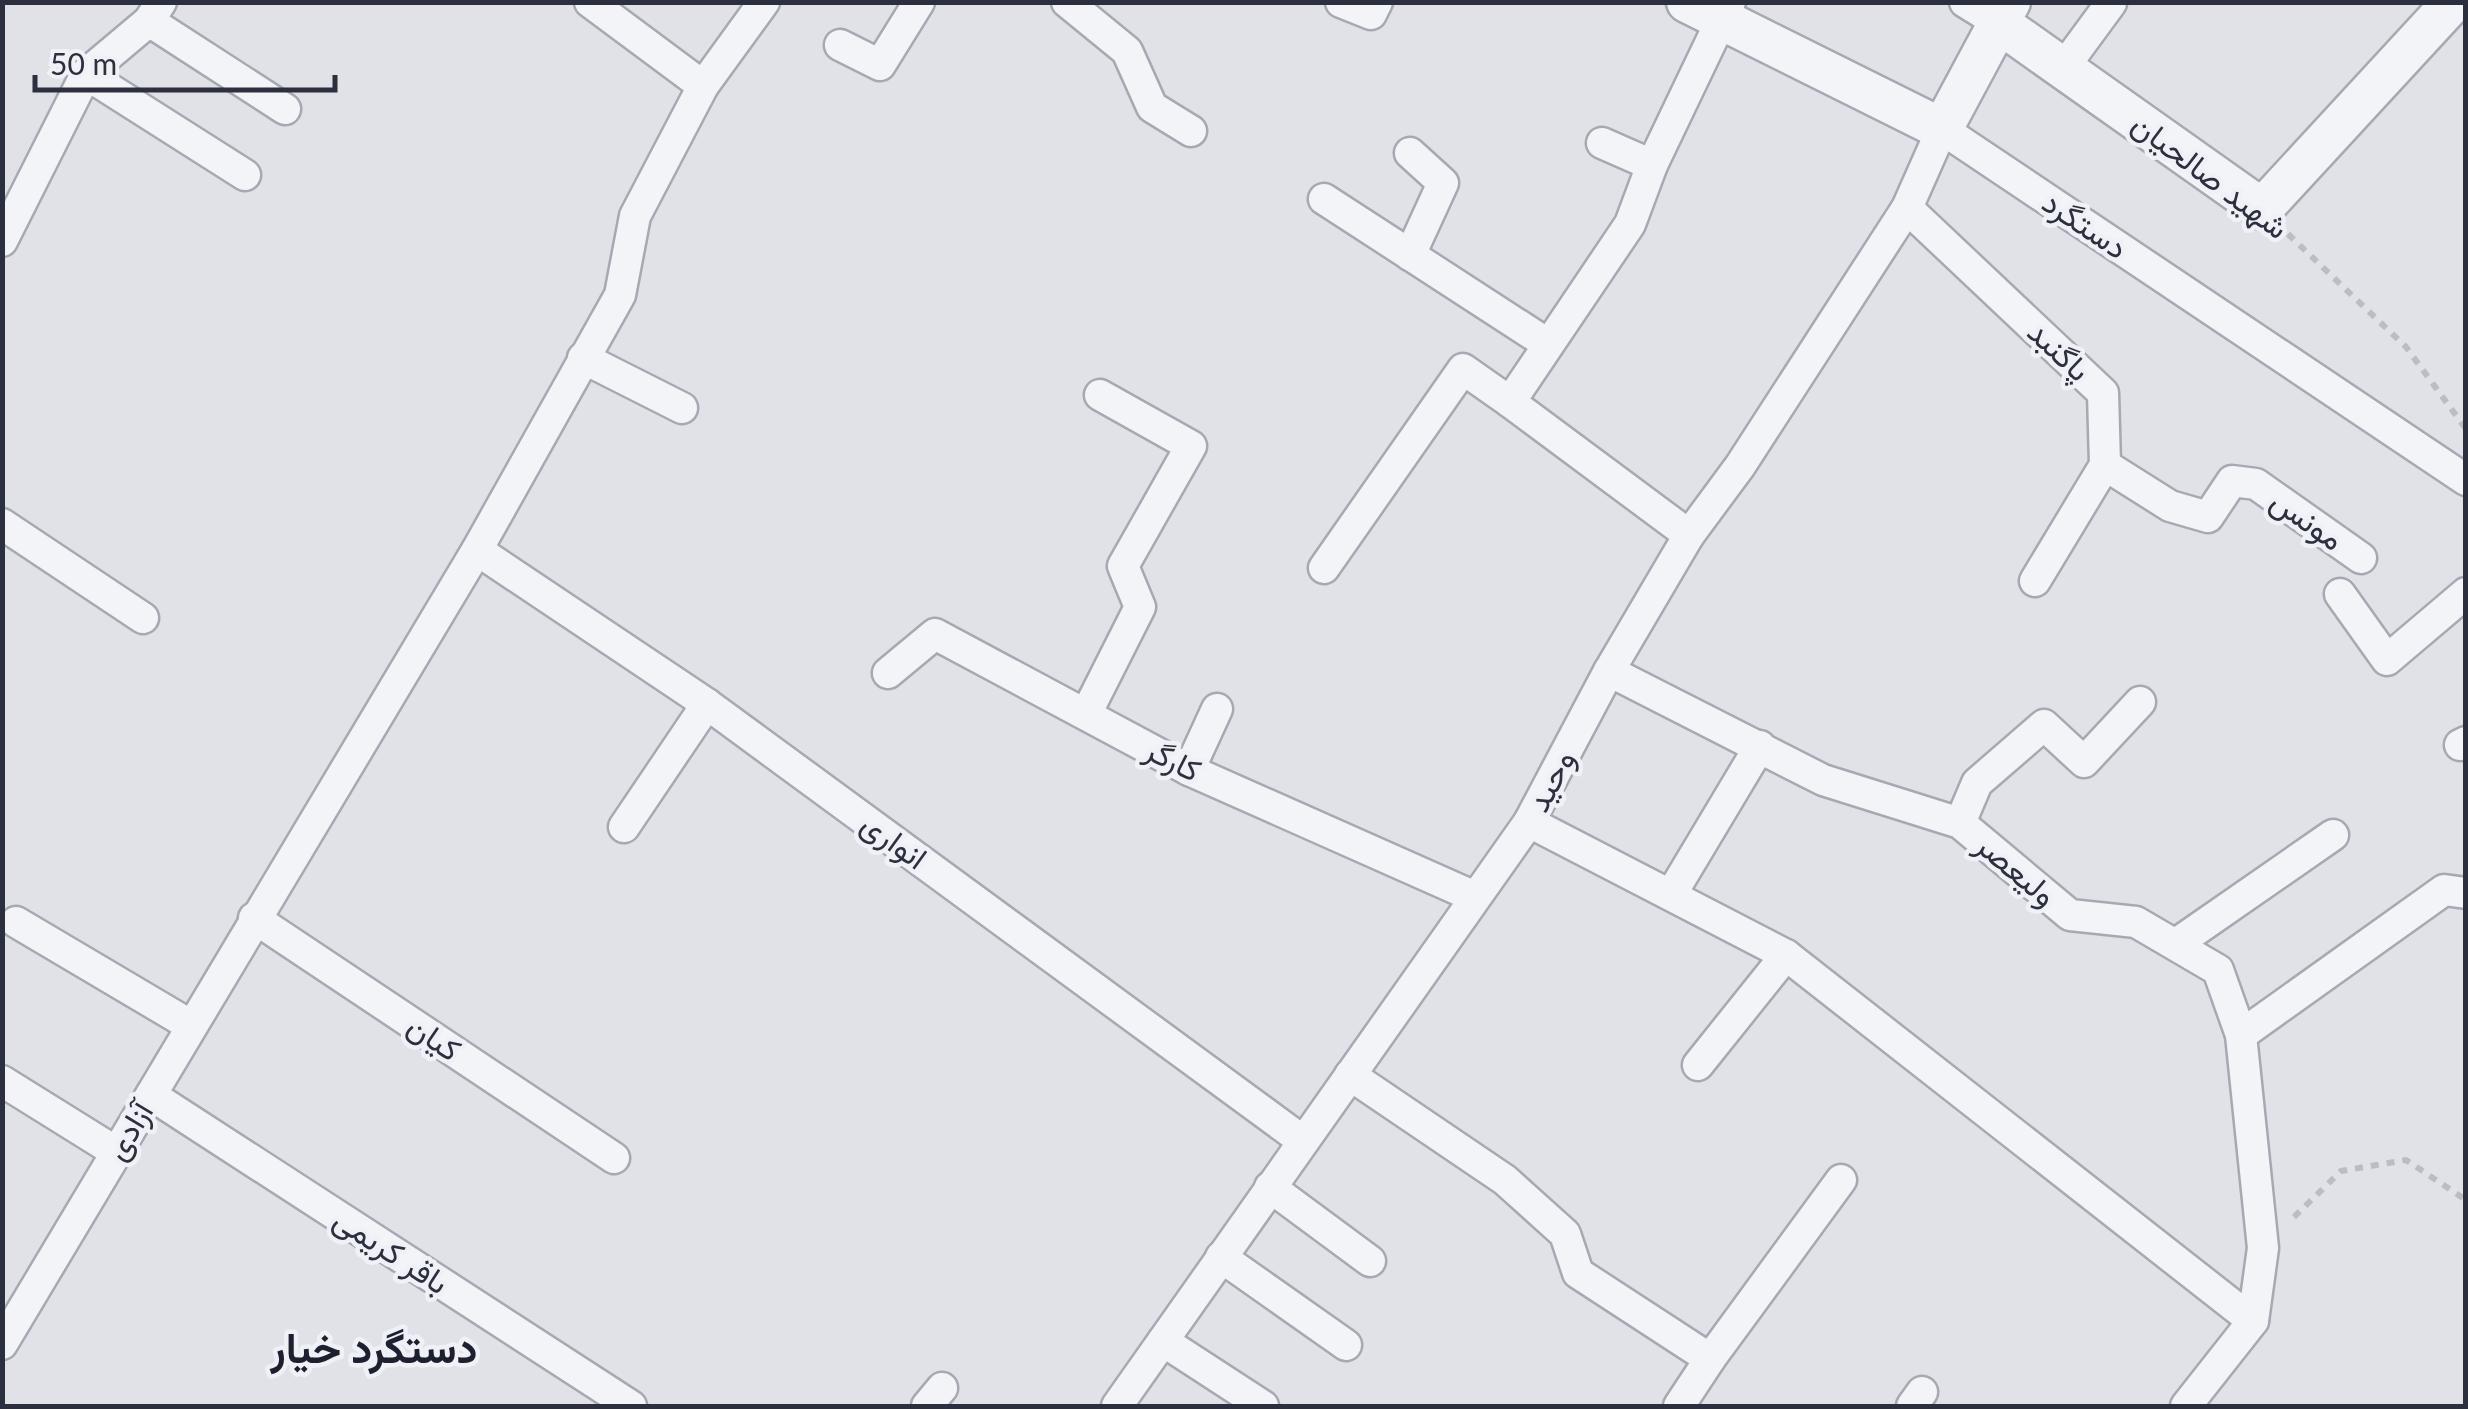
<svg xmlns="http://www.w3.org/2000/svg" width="2468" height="1409" viewBox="0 0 2468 1409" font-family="Lato,Vazirmatn,sans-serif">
<rect width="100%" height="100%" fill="#e1e2e8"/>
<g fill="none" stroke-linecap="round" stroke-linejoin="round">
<g stroke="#a7a9b2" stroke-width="35">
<g id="minor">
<path d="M590,2L703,86"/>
<path d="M1067,2L1127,51L1152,107L1191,131"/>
<path d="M1341,2L1371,14L1377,2"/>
<path d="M1965,2L1999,23"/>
<path d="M149,21L285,109"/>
<path d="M840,45L880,65L919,2"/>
<path d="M2064,67L2111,3"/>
<path d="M86,74L245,175"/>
<path d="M1602,143L1652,165"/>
<path d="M1324,199L1546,343"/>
<path d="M1907,208L2103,393L2105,465L2035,581"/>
<path d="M2,241L86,74L149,21L161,2"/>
<path d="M1410,255L1443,183L1410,153"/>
<path d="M583,358L682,408"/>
<path d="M2105,465L2170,506L2208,517L2232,481L2256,484L2361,558"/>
<path d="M2,524L143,618"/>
<path d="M1689,535L1510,402L1630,224L1652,165L1730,2"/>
<path d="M477,550L707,704L1303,1141"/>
<path d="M1324,568L1463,369L1510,402"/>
<path d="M2340,594L2387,660L2466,593"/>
<path d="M1609,671L1823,780L1960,823L2070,915L2136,922L2218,970L2241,1035L2263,1248L2253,1321L2186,1406"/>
<path d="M888,673L935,634L1189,770L1475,897"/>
<path d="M1086,714L1140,607L1123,566L1191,446L1100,395"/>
<path d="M2460,745L2466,742"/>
<path d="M1189,770L1217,709"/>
<path d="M1529,822L1786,955L2253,1321"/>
<path d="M1960,823L1977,783L2044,725L2084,762L2140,702"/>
<path d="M624,827L707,704"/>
<path d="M1672,893L1760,746"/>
<path d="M254,918L614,1158"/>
<path d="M16,922L190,1025"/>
<path d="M2176,944L2333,835"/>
<path d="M2241,1035L2444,890L2466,893"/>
<path d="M1698,1065L1786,955"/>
<path d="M1350,1075L1505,1180L1565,1234L1578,1273L1710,1359L1679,1406"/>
<path d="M2,1081L116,1152"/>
<path d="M151,1095L631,1406"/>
<path d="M1270,1187L1370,1261"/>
<path d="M1221,1257L1346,1345"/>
<path d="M1163,1341L1263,1406"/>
<path d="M2,1344L477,550L620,295L635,216L703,86L764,2"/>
<path d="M1710,1359L1841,1180"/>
<path d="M927,1406L942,1388"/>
<path d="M1117,1406L1529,822L1609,671L1689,535L1740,466L1907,208L1942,129L2466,480"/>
<path d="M1912,1406L1922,1392"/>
</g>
</g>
<g stroke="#a7a9b2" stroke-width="45">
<g id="tertiary">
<path d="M1687,2L1942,129L2010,2"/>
<path d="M1999,23L2262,209L2453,2"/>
</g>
</g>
<g stroke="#bbbdc3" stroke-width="6" stroke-dasharray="8 8" stroke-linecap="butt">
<path d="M2288,234L2406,347L2466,429"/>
<path d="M2294,1217L2341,1171L2406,1160L2466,1200"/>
</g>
<use href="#minor" stroke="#f3f4f7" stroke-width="30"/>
<use href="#tertiary" stroke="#f3f4f7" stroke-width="40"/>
</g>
<g text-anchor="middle" stroke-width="9" stroke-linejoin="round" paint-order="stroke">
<g font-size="32" fill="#2b2f3e" stroke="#f0f1f6">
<text transform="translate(2210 176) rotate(37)" y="11">شهید صالحیان</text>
<text transform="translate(2085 225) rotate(34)" y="11">دستگرد</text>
<text transform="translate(2059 351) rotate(43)" y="11">پاگنبد</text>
<text transform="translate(2307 520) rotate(35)" y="11">مونس</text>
<text transform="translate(1173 760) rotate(27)" y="11">کارگر</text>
<text transform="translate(1551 781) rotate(-62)" y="11">وحید</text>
<text transform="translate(894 841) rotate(36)" y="11">انواری</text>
<text transform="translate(2016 870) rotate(40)" y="11">ولیعصر</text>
<text transform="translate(434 1038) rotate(34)" y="11">کیان</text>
<text transform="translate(129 1131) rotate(-59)" y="11">آزادی</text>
<text transform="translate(391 1251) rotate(33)" y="11">باقر کریمی</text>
</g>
<g font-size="42" font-weight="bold" fill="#1d202f" stroke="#f0f1f6">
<text x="374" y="1363">دستگرد خیار</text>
</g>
</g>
<rect width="2468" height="1409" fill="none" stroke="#2b2f3e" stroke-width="10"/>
<path d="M35 75v15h300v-15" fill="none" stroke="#2b2f3e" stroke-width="5"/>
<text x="50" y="75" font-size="30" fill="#2b2f3e" stroke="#f0f1f6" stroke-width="8" paint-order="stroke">50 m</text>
</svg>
